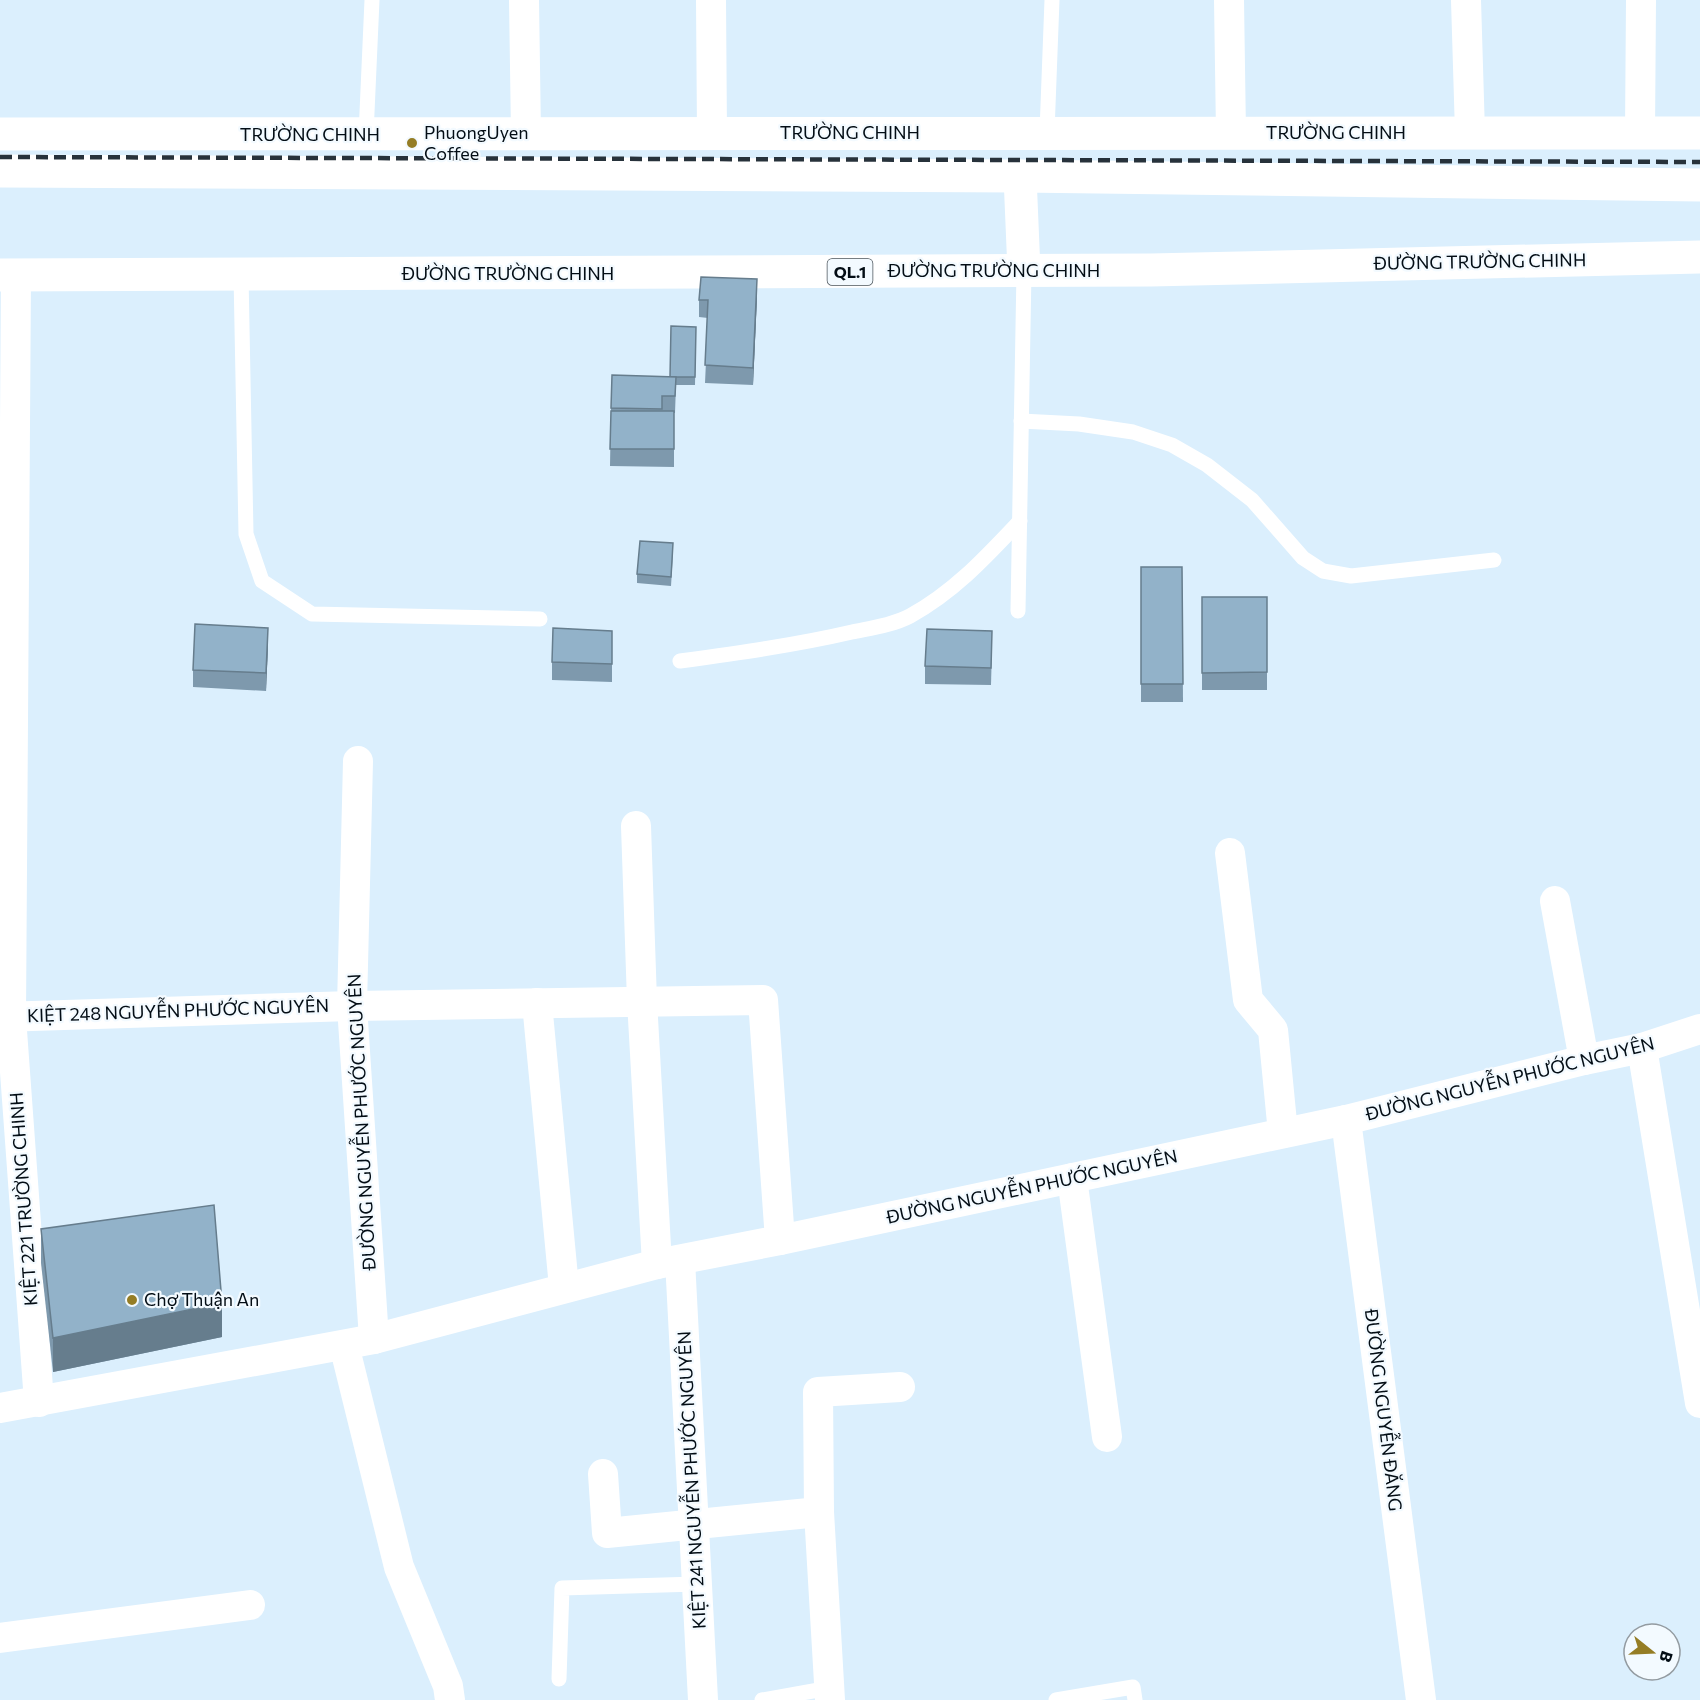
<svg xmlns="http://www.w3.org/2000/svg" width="1700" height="1700" viewBox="0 0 1700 1700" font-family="Commissioner,sans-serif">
<rect width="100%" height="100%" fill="#dbeffd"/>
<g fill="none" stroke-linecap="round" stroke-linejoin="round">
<g stroke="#fff" stroke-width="15">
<path d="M1047,132L1052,0"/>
<path d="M366,135L372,0"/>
<path d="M241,275L246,534L262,581L312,614L540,619"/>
<path d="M1021,421L1079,424L1133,432L1172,445L1207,465L1252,500L1303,558L1323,571L1351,576L1494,560"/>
<path d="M1018,611L1024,271"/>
<path d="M680,661C738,653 796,645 852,632C871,628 893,625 910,616C954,592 986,557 1020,521"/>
<path d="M559,1679L562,1588L697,1584"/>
<path d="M762,1700L830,1688"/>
<path d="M1056,1700L1133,1687L1135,1700"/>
</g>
<g stroke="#fff" stroke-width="30">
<path d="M524,0L526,134"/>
<path d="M711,0L712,134"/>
<path d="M1229,0L1231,133"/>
<path d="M1466,0L1470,133"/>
<path d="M1640,133L1641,0"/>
<path d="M16,276L11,1017L39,1402"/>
<path d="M358,761L352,1006L374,1339"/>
<path d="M636,826L642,1001L657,1264"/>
<path d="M1230,853L1248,1000L1273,1030L1283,1133"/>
<path d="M1555,901L1584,1060"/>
<path d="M537,1003L564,1287"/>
<path d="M0,1017L352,1006L763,1000L780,1240"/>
<path d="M1642,1048L1700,1403"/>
<path d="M1346,1120L1421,1700"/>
<path d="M1072,1178L1107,1437"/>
<path d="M680,1260L703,1700"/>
<path d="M344,1345L399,1567L448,1686L450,1700"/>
<path d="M0,1408L374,1339L657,1264L780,1240L1346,1120L1584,1060L1642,1048L1700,1029"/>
<path d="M603,1474L607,1533L819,1512"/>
<path d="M0,1638L250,1605"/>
<path d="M830,1700L819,1512L818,1392L900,1387"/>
</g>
<path stroke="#fff" stroke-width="33" d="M0,134L1700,133"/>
<g stroke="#fff" stroke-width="33">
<path d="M0,171L1020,176L1700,185"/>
<path d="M1020,176L1024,271"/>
<path d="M0,275L1151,270L1700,257"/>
</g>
<path stroke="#27323b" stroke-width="4.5" stroke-dasharray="12 6" stroke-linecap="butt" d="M0,157L1700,162"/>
</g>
<g fill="#7e99ad">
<path d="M757,297L753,385L705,383L708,318L699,317V300Z"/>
<path d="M696,327L695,385H676L675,413H674V467L610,466L611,408L670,377Z"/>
<path d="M673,552L671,586L637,583V574Z"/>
<path d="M1141,567H1182L1183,702H1141Z"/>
<rect x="1202" y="597" width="65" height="93"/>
<path d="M612,631V682L552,680V662Z"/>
<path d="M268,645L266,691L193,687V670Z"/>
<path d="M992,648L991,685L925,684V666Z"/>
<path d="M41,1229L222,1337L53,1372L41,1263Z"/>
</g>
<g fill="#667d8d">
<path d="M757,279V297L753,385V368Z"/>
<path d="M268,628V645L266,691V673Z"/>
<path d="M222,1303V1337L53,1372V1338Z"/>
</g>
<g fill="#92b2c9" stroke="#667d8d" stroke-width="1.5">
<path d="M701,277L757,279L753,368L705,365L708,300H699Z"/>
<path d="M671,326L696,327L695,377H670Z"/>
<path d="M612,375L676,377L675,396H662V409L611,408Z"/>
<path d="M611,411H674V449H610Z"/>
<path d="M640,541L673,543L671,577L637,574Z"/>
<path d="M1141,567H1182L1183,684H1141Z"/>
<path d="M1202,597H1267V672L1202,673Z"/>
<path d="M195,624L268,628L266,673L193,670Z"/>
<path d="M553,628L612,631V664L552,662Z"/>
<path d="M927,629L992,631L991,668L925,666Z"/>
<path d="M214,1205L222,1303L53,1338L41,1229Z"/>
</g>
<g fill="#957d25" stroke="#f3faff" stroke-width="2">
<circle cx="412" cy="143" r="6"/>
<circle cx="132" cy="1300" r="6"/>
</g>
<g text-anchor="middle" stroke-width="4.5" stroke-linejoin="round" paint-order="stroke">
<rect fill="#f3faff" stroke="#4b545b" stroke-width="1.5" x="827.5" y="259" width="45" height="26" rx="4.5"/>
<g font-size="16" font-weight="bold" fill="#030d15">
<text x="850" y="278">QL.1</text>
</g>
<g font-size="18" fill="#030d15" stroke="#f3faff" text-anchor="start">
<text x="424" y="139">PhuongUyen<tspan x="424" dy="21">Coffee</tspan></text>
<text x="144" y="1306">Chợ Thuận An</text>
</g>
<g font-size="18" fill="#030d15" stroke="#f3faff">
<text x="850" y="139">TRƯỜNG CHINH</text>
<text x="1336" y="139">TRƯỜNG CHINH</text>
<text x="310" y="141">TRƯỜNG CHINH</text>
<text transform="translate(1480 262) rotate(-1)" y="6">ĐƯỜNG TRƯỜNG CHINH</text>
<text x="994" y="277">ĐƯỜNG TRƯỜNG CHINH</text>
<text x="508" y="280">ĐƯỜNG TRƯỜNG CHINH</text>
<text transform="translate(178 1011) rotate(-2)" y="6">KIỆT 248 NGUYỄN PHƯỚC NGUYÊN</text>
<text transform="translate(1510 1079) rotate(-14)" y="6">ĐƯỜNG NGUYỄN PHƯỚC NGUYÊN</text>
<text transform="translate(362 1122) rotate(-93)" y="6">ĐƯỜNG NGUYỄN PHƯỚC NGUYÊN</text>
<text transform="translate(1032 1187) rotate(-12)" y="6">ĐƯỜNG NGUYỄN PHƯỚC NGUYÊN</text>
<text transform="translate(24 1199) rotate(-94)" y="6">KIỆT 221 TRƯỜNG CHINH</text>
<text transform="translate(1383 1410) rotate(83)" y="6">ĐƯỜNG NGUYỄN ĐĂNG</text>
<text transform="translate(692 1480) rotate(-93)" y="6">KIỆT 241 NGUYỄN PHƯỚC NGUYÊN</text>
</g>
</g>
<g transform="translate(1652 1652) rotate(108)"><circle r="28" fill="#f3faff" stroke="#939ba1" stroke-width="1.5"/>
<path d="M0-4.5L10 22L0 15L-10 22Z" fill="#957d25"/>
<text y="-9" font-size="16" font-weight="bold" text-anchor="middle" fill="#030d15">B</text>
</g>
</svg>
